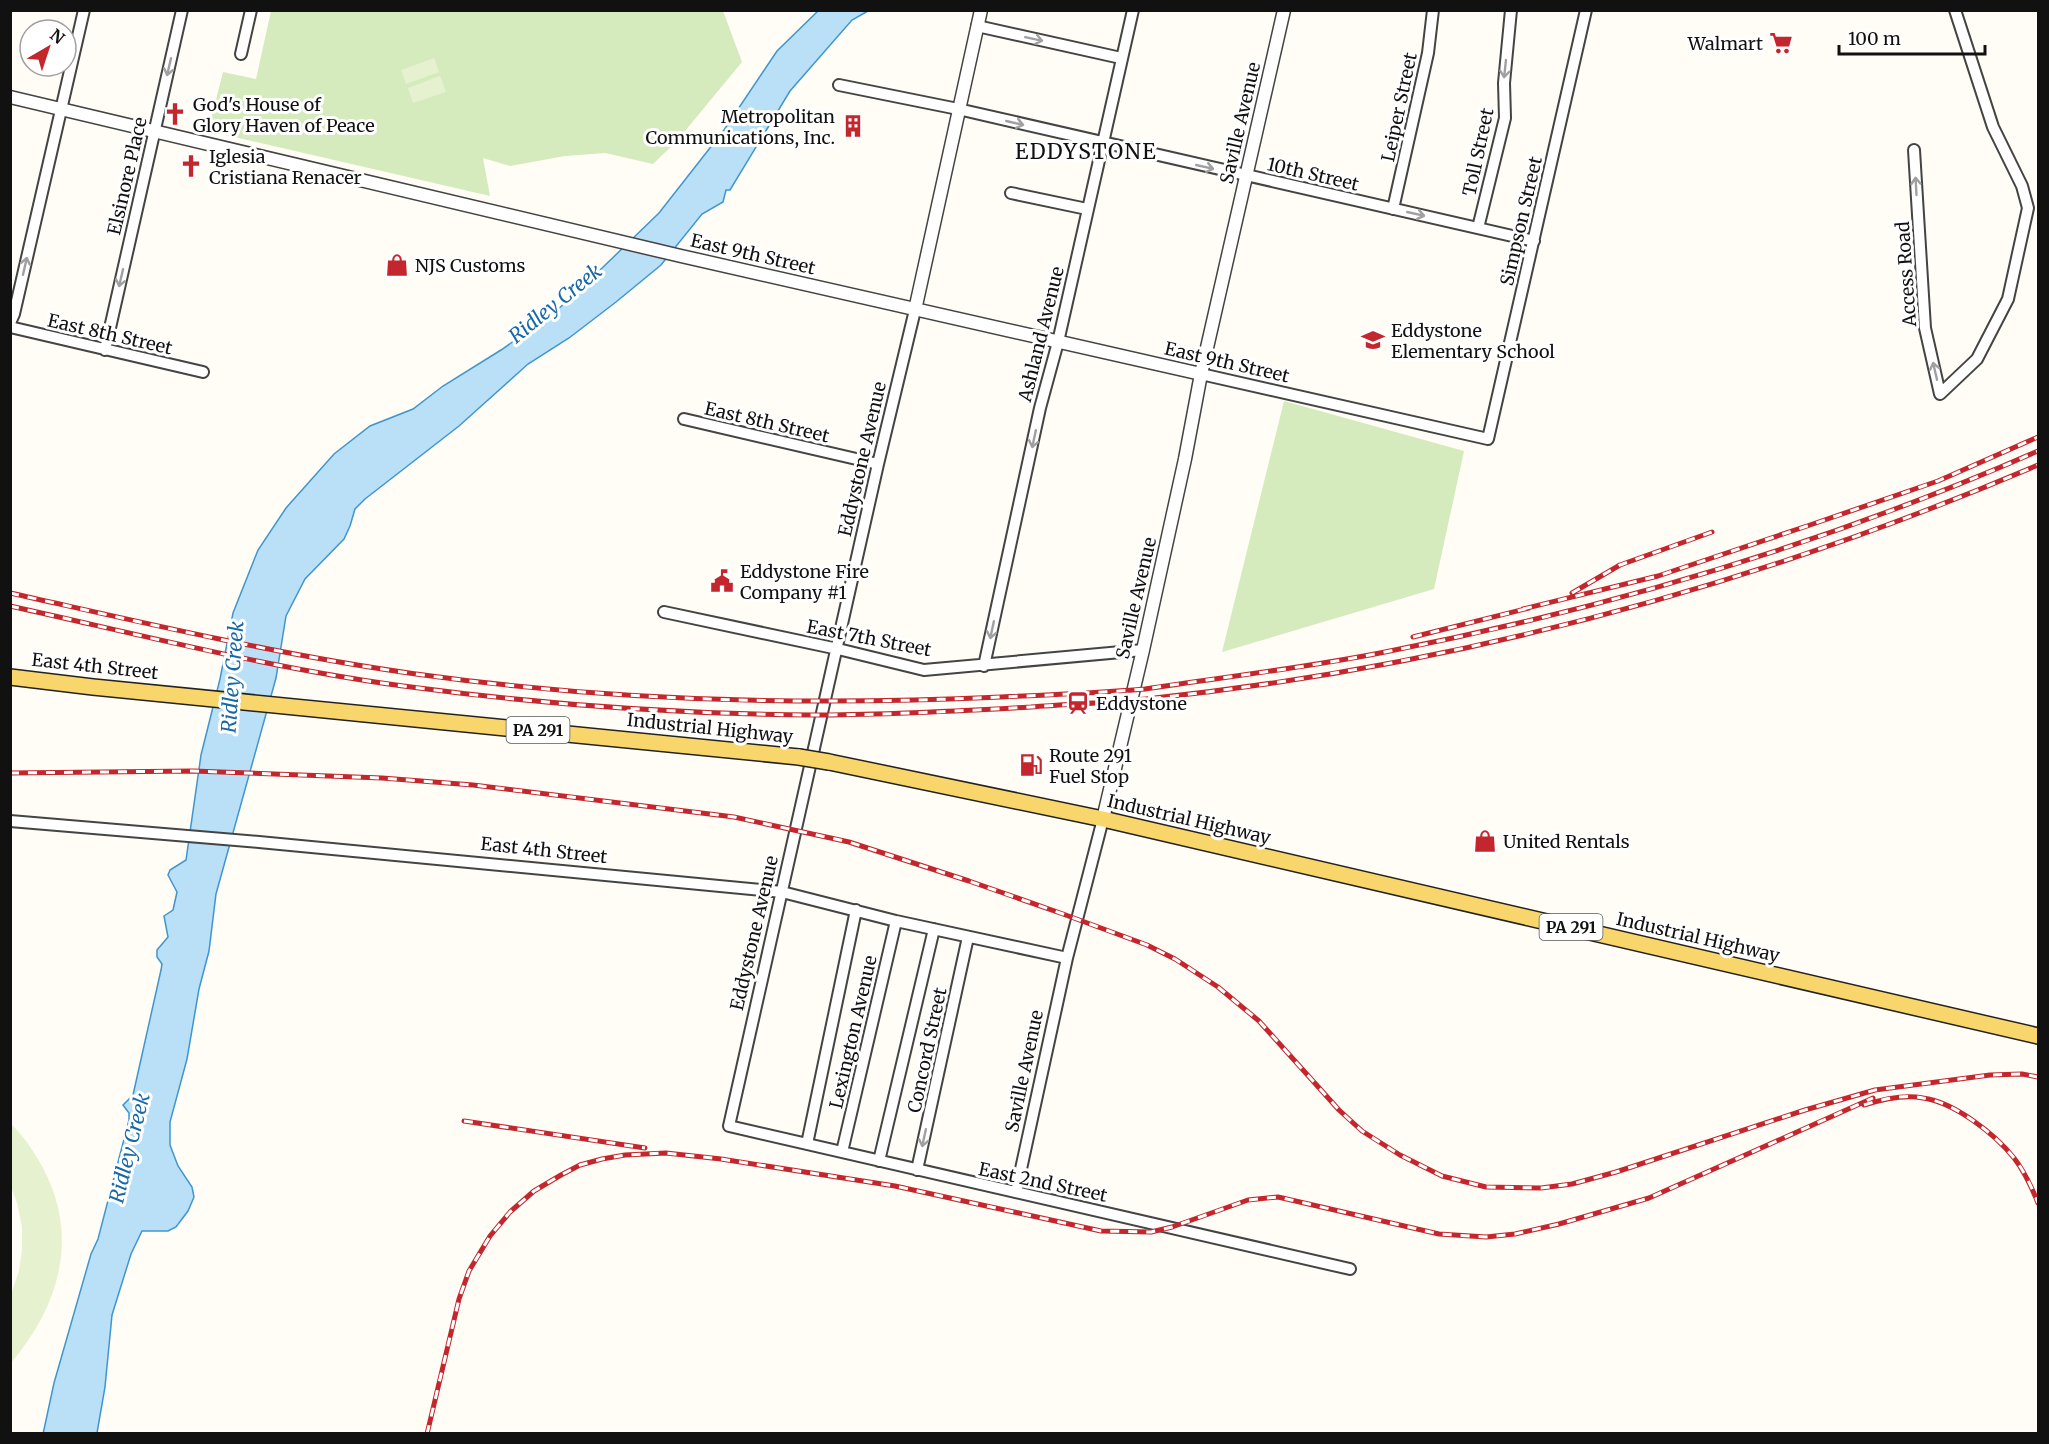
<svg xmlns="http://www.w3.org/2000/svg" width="2049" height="1444" font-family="Merriweather,serif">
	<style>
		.grass { fill: #d5ebbd }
		.pitch { fill: #e6f2cf }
		.water { fill: #b9e0f7; stroke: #3f96cf; stroke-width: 1.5 }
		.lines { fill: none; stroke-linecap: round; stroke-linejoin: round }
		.minor-casing { stroke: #444; stroke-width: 14 }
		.tertiary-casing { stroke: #444; stroke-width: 15 }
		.primary-casing { stroke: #222; stroke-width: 18 }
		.minor { stroke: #fff; stroke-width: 10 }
		.tertiary { stroke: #fff; stroke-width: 12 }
		.primary { stroke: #f9d66b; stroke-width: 15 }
		.rail-casing { stroke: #c4262e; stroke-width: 5 }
		.rail { stroke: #fff; stroke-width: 3; stroke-dasharray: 9; stroke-linecap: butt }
		.primary-bridge-casing { stroke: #222; stroke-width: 18; stroke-linecap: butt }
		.primary-bridge { stroke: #f9d66b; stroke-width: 15 }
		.oneway { stroke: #a0a0a0 }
		.labels { text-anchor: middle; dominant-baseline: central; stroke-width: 6; stroke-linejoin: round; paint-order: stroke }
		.shield { fill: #fff; stroke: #585858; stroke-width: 1.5 }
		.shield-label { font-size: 16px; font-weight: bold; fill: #111 }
		.poi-label { font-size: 18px; fill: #111; stroke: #fff; text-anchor: start }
		.street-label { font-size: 18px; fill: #111; stroke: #fff }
		.water-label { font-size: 20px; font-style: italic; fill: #1768a6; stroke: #fff }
		.quarter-label { font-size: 21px; letter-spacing: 1.5px; fill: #111; stroke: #fff }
	</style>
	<rect width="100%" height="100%" fill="#fffdf5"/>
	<path class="grass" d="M 271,11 L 723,11 L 742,62 L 675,143 L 653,164 L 605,153 L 565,156 L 510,166 L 483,158 L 490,196 L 208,131 L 223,72 L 256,79 Z
		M 1284,401 L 1464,451 L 1434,589 L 1222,652 Z"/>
	<path class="pitch" d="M 434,58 L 439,72 L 406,84 L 401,70 Z
		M 440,76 L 446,92 L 413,103 L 408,88 Z
		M 11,1124 C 24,1136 34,1152 43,1168 C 80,1238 59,1306 11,1363 L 11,1294 L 19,1271 L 22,1249 L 22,1227 L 17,1203 L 11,1187 Z"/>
	<path class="water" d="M 818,11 L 868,11 L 852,20 L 790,91 L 730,190 L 726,190 L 723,202 L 702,214 L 661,265 L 616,302 L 569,338 L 528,364 L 459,426 L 365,499 L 355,509 L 350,526 L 344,539 L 305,579 L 286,616 L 276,678 L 216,894 L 209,951 L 199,989 L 187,1059 L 170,1122 L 170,1145 L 178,1166 L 192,1187 L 194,1197 L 188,1211 L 176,1227 L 168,1231 L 142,1231 L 131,1254 L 112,1315 L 105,1387 L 97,1433 L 43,1434 L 54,1383 L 91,1254 L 98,1239 L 129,1120 L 129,1113 L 123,1105 L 133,1095 L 161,970 L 162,964 L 157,957 L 157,950 L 168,937 L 164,916 L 173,910 L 177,892 L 168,875 L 170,870 L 186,860 L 201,755 L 220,679 L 233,613 L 258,550 L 286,508 L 334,454 L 370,426 L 413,409 L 443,386 L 501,350 L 554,313 L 599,271 L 659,213 L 724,130 L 777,51 Z"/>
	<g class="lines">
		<g class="minor-casing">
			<path id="minor" d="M 977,26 L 1121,58
				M 241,54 L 251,10
				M 839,85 L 958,109 L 1534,241
				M 1914,150 L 1925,328 L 1940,394 L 1977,359 L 2008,299 L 2028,208 L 2022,186 L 1993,127 L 1955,10
				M 1011,193 L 1087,209
				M 1393,209 L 1428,53 L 1433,10
				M 1478,228 L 1505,118 L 1504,83 L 1511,10
				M 915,310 L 878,464 L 729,1126 L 1350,1269
				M 10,323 L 14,314 L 84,10
				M 10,327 L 203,372
				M 105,350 L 182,10
				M 1201,374 L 1488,439 L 1586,10
				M 684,419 L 878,464
				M 664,612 L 838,649 L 924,670 L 1143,650
				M 984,666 L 1040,408 L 1058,342 L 1133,10
				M 10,821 L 259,842 L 782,892 L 896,921 L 1067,958
				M 807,1144 L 856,910
				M 842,1152 L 896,921
				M 879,1161 L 934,929
				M 917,1170 L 968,937
				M 1016,1192 L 1067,958 L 1103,819"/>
		</g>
		<g class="tertiary-casing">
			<path id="tertiary" d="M 10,97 L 681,256 L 1201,374
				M 915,310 L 981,10
				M 1103,819 L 1143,650 L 1185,459 L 1201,374 L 1284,10"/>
		</g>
		<g class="primary-casing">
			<path id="primary" d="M 10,677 L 93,687 L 799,757
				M 829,762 L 1103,819 L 2038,1036"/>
		</g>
		<use href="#minor" class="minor"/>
		<use href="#tertiary" class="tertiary"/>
		<use href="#primary" class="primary"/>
		<g class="rail-casing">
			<path id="rail" d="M 10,593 C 145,623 279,655 416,674 C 610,701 806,706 1001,697 C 1049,695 1097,693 1145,689 C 1224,677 1305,668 1385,652 C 1610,608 1828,543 2038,451
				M 1572,593 L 1620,565 L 1712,532
				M 10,606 C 146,636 281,671 419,688 C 549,705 681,714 813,715 C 886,715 959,711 1031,707 C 1069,704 1108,703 1146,699 C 1453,667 1754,586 2038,465
				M 1523,609 L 1658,576 L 1810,525 L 1938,481 L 2038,437
				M 1413,637 L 1529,608
				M 10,773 L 193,771 L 382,778 L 473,785 L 734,817 L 849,842 L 969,881 L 1063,914 L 1147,945 L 1175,959 L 1218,987 L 1259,1021 L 1339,1110 L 1362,1131 L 1400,1155 L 1442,1176 L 1486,1187 L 1541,1188 L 1572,1184 L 1616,1172 L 1805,1110 L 1875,1090 L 1990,1075 L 2022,1074 L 2038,1077
				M 1864,1105 C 1883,1099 1904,1094 1923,1098 C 1954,1102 1995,1134 2014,1158 C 2025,1172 2032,1188 2038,1203
				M 464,1121 L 645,1148
				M 427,1434 L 459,1299 L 469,1271 L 490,1236 L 510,1212 L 534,1191 L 561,1175 L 580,1165 L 602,1159 L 625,1155 L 666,1153 L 721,1159 L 895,1186 L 1101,1231 L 1151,1232 L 1172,1227 L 1248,1200 L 1278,1197 L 1439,1234 L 1486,1237 L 1515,1234 L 1559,1224 L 1649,1198 L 1873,1098"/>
		</g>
		<use href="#rail" class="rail"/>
		<g class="primary-bridge-casing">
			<path id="primary-bridge" d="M 799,757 L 829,762"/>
		</g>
		<use href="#primary-bridge" class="primary-bridge"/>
	</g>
	<defs><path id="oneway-shaft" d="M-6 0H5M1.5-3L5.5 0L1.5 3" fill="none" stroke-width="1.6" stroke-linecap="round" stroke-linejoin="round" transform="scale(1.5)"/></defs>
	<g class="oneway">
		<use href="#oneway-shaft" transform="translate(1034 39) rotate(12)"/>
		<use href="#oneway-shaft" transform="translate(169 67) rotate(103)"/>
		<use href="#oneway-shaft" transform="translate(1505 69) rotate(96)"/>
		<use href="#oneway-shaft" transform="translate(1015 123) rotate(13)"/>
		<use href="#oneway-shaft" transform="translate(1205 167) rotate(13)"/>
		<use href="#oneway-shaft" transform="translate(1916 186) rotate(-93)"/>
		<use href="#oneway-shaft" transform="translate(1416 214) rotate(13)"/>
		<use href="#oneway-shaft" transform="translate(25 266) rotate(-77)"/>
		<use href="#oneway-shaft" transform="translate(121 278) rotate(103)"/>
		<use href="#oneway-shaft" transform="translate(1935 371) rotate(-103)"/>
		<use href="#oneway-shaft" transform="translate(1034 439) rotate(102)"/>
		<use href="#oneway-shaft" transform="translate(992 630) rotate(102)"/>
		<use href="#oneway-shaft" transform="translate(924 1138) rotate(102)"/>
	</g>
	<defs>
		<g id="supermarket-bare" transform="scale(1.8)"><path d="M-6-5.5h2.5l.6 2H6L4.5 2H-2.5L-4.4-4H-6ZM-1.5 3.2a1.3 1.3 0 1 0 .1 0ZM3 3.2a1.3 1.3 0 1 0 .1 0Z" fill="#c4262e" stroke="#fff" stroke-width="2.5" paint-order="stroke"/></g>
		<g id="church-bare" transform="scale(1.8)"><path d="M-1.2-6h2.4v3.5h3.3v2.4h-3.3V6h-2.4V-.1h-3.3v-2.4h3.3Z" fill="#c4262e" stroke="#fff" stroke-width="2.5" paint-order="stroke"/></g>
		<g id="building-bare" transform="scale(1.8)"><path d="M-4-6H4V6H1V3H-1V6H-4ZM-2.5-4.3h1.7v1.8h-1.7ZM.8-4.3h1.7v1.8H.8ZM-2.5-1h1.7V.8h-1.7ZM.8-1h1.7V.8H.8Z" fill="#c4262e" stroke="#fff" stroke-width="2.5" paint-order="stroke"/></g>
		<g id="shop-bare" transform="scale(1.8)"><path d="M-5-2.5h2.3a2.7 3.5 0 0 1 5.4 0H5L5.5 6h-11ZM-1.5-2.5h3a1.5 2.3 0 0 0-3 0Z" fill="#c4262e" stroke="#fff" stroke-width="2.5" paint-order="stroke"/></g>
		<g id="school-bare" transform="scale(1.8)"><path d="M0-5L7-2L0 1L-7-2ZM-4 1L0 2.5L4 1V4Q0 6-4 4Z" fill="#c4262e" stroke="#fff" stroke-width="2.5" paint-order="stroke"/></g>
		<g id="civic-bare" transform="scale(1.8)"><path d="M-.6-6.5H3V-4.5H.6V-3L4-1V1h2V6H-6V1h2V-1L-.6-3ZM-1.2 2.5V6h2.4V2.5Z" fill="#c4262e" stroke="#fff" stroke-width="2.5" paint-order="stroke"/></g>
		<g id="station-bare" transform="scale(1.8)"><path d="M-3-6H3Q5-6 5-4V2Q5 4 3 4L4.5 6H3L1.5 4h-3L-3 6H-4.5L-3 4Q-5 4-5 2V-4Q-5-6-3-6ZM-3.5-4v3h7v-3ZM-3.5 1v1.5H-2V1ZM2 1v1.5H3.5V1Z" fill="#c4262e" stroke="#fff" stroke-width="2.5" paint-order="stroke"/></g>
		<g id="fuel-bare" transform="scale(1.8)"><path d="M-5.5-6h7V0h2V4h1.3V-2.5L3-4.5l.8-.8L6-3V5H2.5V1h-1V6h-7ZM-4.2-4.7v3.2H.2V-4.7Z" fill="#c4262e" stroke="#fff" stroke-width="2.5" paint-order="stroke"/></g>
	</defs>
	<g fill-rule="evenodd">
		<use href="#supermarket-bare" x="1781" y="43"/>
		<use href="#church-bare" x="175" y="114"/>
		<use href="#building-bare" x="853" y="126"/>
		<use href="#church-bare" x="191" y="166"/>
		<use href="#shop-bare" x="397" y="265"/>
		<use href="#school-bare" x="1373" y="340"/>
		<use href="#civic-bare" x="722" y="581"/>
		<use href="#station-bare" x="1078" y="703"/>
		<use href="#fuel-bare" x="1031" y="765"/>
		<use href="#shop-bare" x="1485" y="841"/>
	</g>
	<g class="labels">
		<g class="shield">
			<rect x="506.5" y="717" width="63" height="26" rx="4.5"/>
			<rect x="1539.5" y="914" width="63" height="26" rx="4.5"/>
		</g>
		<g class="shield-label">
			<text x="538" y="730">PA 291</text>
			<text x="1571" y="927">PA 291</text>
		</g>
		<g class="poi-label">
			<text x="1763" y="43" text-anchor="end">Walmart</text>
			<text x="193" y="104">God's House of<tspan x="193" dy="21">Glory Haven of Peace</tspan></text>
			<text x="835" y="116" text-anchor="end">Metropolitan<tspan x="835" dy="21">Communications, Inc.</tspan></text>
			<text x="209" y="156">Iglesia<tspan x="209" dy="21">Cristiana Renacer</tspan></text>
			<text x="415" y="265">NJS Customs</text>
			<text x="1391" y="330">Eddystone<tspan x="1391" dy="21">Elementary School</tspan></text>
			<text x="740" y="571">Eddystone Fire<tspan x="740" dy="21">Company #1</tspan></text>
			<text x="1096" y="703">Eddystone</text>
			<text x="1049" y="755">Route 291<tspan x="1049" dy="21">Fuel Stop</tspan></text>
			<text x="1503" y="841">United Rentals</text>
		</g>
		<g class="street-label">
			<text transform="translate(1399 107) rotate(-78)">Leiper Street</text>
			<text transform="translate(1240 123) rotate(-77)">Saville Avenue</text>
			<text transform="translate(1478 152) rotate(-78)">Toll Street</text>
			<text transform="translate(1313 174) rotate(13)">10th Street</text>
			<text transform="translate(127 176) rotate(-77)">Elsinore Place</text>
			<text transform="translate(1521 221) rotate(-77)">Simpson Street</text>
			<text transform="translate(753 254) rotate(13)">East 9th Street</text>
			<text transform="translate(1906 274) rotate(-94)">Access Road</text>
			<text transform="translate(110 334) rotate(13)">East 8th Street</text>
			<text transform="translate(1041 334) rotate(-76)">Ashland Avenue</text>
			<text transform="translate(1227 362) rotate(13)">East 9th Street</text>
			<text transform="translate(767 422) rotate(13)">East 8th Street</text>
			<text transform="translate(862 459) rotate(-77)">Eddystone Avenue</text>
			<text transform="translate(1136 598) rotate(-77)">Saville Avenue</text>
			<text transform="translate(869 638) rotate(11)">East 7th Street</text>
			<text transform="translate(95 666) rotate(6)">East 4th Street</text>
			<text transform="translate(710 728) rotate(6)">Industrial Highway</text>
			<text transform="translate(1189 819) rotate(13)">Industrial Highway</text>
			<text transform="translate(544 850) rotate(6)">East 4th Street</text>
			<text transform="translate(754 933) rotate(-77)">Eddystone Avenue</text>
			<text transform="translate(1698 937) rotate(13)">Industrial Highway</text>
			<text transform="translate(853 1032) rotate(-77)">Lexington Avenue</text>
			<text transform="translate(927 1050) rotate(-78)">Concord Street</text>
			<text transform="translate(1024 1071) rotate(-78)">Saville Avenue</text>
			<text transform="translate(1043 1182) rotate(12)">East 2nd Street</text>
		</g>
		<g class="water-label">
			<text transform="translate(555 303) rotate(-39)">Ridley Creek</text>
			<text transform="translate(232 677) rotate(-86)">Ridley Creek</text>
			<text transform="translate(129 1148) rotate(-76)">Ridley Creek</text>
		</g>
		<g class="quarter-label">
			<text x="1086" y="151">EDDYSTONE</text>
		</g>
	</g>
	<rect width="2049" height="1444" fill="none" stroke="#111111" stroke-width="24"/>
	<g transform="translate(48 48) rotate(39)"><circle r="28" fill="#ffffff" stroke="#a0a0a0" stroke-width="1.5"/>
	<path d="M0-4.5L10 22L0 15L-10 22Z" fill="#c4262e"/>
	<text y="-9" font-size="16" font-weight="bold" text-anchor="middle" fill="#111111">N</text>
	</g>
	<path d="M1839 45v9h146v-9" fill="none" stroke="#111111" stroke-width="3"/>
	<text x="1848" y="45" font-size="18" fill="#111111" stroke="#ffffff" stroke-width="4.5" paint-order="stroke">100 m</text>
</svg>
